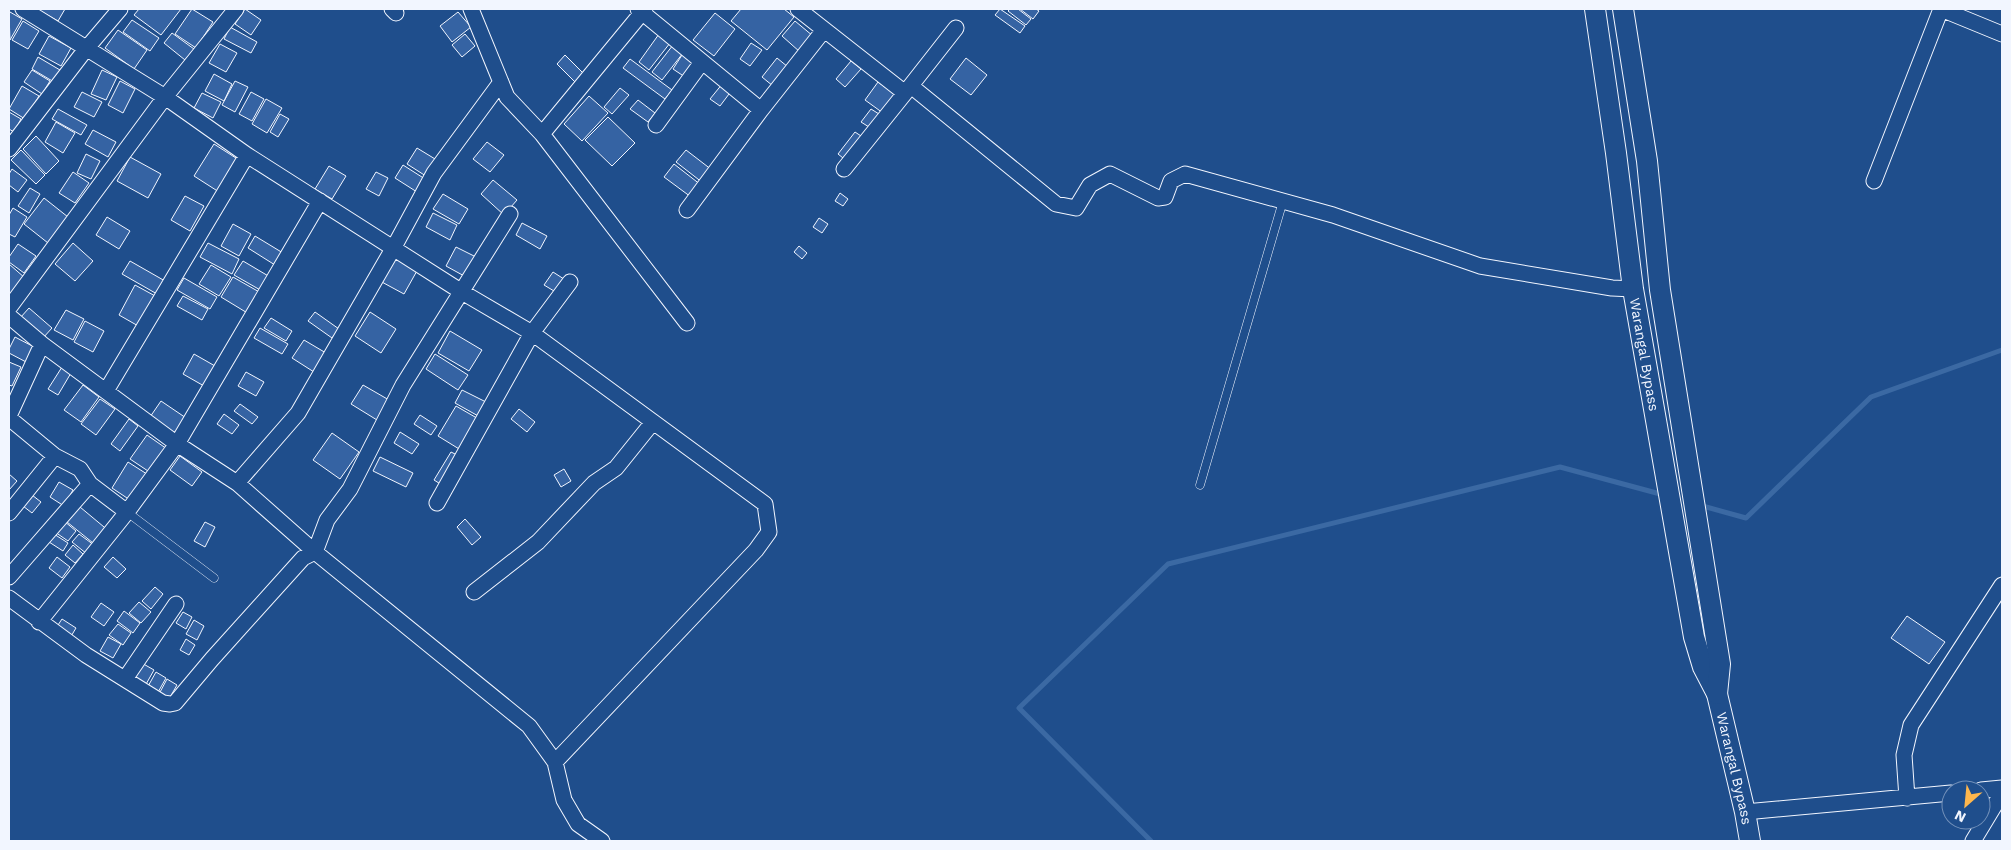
<svg xmlns="http://www.w3.org/2000/svg" width="2011" height="850" font-family="'Work Sans',sans-serif">
	<style>
		.lines { fill: none; stroke-linecap: round; stroke-linejoin: round }
		.stream { stroke: #3b69a3; stroke-width: 5 }
		.building { fill: #3563a3; stroke: #f2f6ff }
		.service-casing { stroke: #f2f6ff; stroke-width: 9 }
		.minor-casing { stroke: #f2f6ff; stroke-width: 17 }
		.secondary-casing { stroke: #f2f6ff; stroke-width: 22 }
		.service { stroke: #1f4e8c; stroke-width: 8 }
		.minor { stroke: #1f4e8c; stroke-width: 15 }
		.secondary { stroke: #1f4e8c; stroke-width: 20 }
		.labels { text-anchor: middle; dominant-baseline: central; stroke-width: 4; stroke-linejoin: round; paint-order: stroke }
		.street-label { font-size: 14px; fill: #f2f6ff; stroke: #1f4e8c }
	</style>
	<rect width="100%" height="100%" fill="#1f4e8c"/>
	<g class="lines">
		<path class="stream" d="M 1699,505 L 1746,518 L 1871,397 L 2002,350
			M 1151,841 L 1019,708 L 1168,564 L 1560,467 L 1664,495"/>
	</g>
	<path class="building" d="M 37,9 L 65,9 L 58,21 Z
		M 139,9 L 181,9 L 161,35 L 134,15 Z
		M 192,9 L 213,22 L 196,48 L 175,34 Z
		M 245,9 L 261,20 L 251,35 L 235,24 Z
		M 741,9 L 784,9 L 794,17 L 767,50 L 731,21 Z
		M 1000,9 L 1025,26 L 1020,33 L 995,15 Z
		M 1010,9 L 1018,9 L 1031,19 L 1026,25 L 1008,11 Z
		M 1020,9 L 1036,9 L 1039,11 L 1033,19 Z
		M 10,12 L 22,19 L 10,40 L 9,14 Z
		M 458,12 L 471,27 L 452,42 L 440,26 Z
		M 715,13 L 735,29 L 714,56 L 693,40 Z
		M 132,20 L 159,38 L 150,51 L 123,32 Z
		M 23,21 L 39,31 L 28,49 L 12,40 Z
		M 795,21 L 813,36 L 800,52 L 782,36 Z
		M 230,27 L 257,42 L 251,53 L 224,39 Z
		M 118,30 L 147,50 L 134,69 L 105,48 Z
		M 172,33 L 194,49 L 185,60 L 164,43 Z
		M 465,34 L 475,46 L 462,57 L 452,45 Z
		M 659,34 L 670,43 L 649,70 L 639,62 Z
		M 49,36 L 71,48 L 61,66 L 39,54 Z
		M 751,43 L 762,50 L 750,66 L 740,59 Z
		M 220,44 L 237,53 L 226,72 L 209,63 Z
		M 673,45 L 683,53 L 662,80 L 652,72 Z
		M 565,55 L 585,75 L 576,83 L 557,64 Z
		M 682,55 L 697,65 L 688,79 L 673,69 Z
		M 38,57 L 60,70 L 54,82 L 32,69 Z
		M 777,58 L 788,67 L 773,86 L 762,77 Z
		M 966,58 L 987,75 L 971,95 L 950,79 Z
		M 630,59 L 672,90 L 665,99 L 623,68 Z
		M 851,61 L 861,69 L 845,87 L 836,79 Z
		M 32,70 L 50,81 L 42,94 L 24,82 Z
		M 102,70 L 117,77 L 106,100 L 91,94 Z
		M 214,74 L 232,84 L 224,101 L 205,91 Z
		M 120,81 L 135,89 L 123,113 L 108,105 Z
		M 235,81 L 248,87 L 235,112 L 222,105 Z
		M 878,82 L 896,95 L 883,113 L 865,100 Z
		M 723,83 L 732,90 L 720,106 L 710,99 Z
		M 22,86 L 39,96 L 25,119 L 9,109 Z
		M 620,88 L 629,95 L 612,114 L 604,107 Z
		M 82,92 L 102,102 L 94,117 L 74,107 Z
		M 251,92 L 264,99 L 252,121 L 239,114 Z
		M 202,93 L 221,102 L 213,118 L 194,108 Z
		M 589,96 L 608,113 L 582,141 L 564,124 Z
		M 266,99 L 282,108 L 267,133 L 252,124 Z
		M 638,100 L 655,113 L 648,122 L 630,109 Z
		M 58,109 L 87,125 L 81,135 L 52,119 Z
		M 871,109 L 879,114 L 869,127 L 861,122 Z
		M 9,112 L 21,119 L 14,132 L 9,129 Z
		M 280,114 L 289,119 L 278,137 L 270,132 Z
		M 608,117 L 635,143 L 612,166 L 585,140 Z
		M 56,122 L 75,133 L 63,153 L 45,142 Z
		M 93,130 L 116,142 L 108,157 L 85,144 Z
		M 855,132 L 861,136 L 843,158 L 838,154 Z
		M 36,136 L 59,161 L 46,174 L 23,149 Z
		M 487,142 L 504,155 L 490,172 L 473,159 Z
		M 214,144 L 239,160 L 219,192 L 194,176 Z
		M 417,148 L 440,162 L 429,178 L 407,164 Z
		M 21,150 L 45,175 L 36,184 L 11,160 Z
		M 686,150 L 712,170 L 703,183 L 676,162 Z
		M 86,154 L 100,161 L 91,179 L 77,173 Z
		M 130,157 L 161,174 L 148,198 L 117,181 Z
		M 674,164 L 701,185 L 691,197 L 664,177 Z
		M 403,165 L 425,179 L 417,192 L 395,178 Z
		M 329,166 L 346,176 L 332,199 L 315,189 Z
		M 12,169 L 27,180 L 18,192 L 9,185 L 9,174 Z
		M 73,172 L 89,183 L 75,203 L 59,193 Z
		M 376,172 L 388,178 L 379,196 L 366,189 Z
		M 493,180 L 517,200 L 504,215 L 481,194 Z
		M 30,188 L 40,194 L 29,213 L 18,206 Z
		M 840,193 L 848,199 L 843,206 L 835,201 Z
		M 443,194 L 468,209 L 459,224 L 433,209 Z
		M 185,196 L 204,206 L 190,231 L 171,220 Z
		M 44,198 L 68,217 L 48,243 L 24,224 Z
		M 13,208 L 27,217 L 15,237 L 9,234 L 9,215 Z
		M 433,213 L 457,225 L 450,240 L 426,227 Z
		M 107,217 L 130,231 L 119,249 L 96,235 Z
		M 819,218 L 828,224 L 822,233 L 813,227 Z
		M 522,223 L 547,236 L 540,249 L 516,235 Z
		M 233,224 L 251,234 L 239,256 L 221,246 Z
		M 255,236 L 283,253 L 275,265 L 248,248 Z
		M 73,243 L 93,261 L 75,281 L 55,264 Z
		M 208,243 L 239,259 L 232,274 L 200,257 Z
		M 18,244 L 36,256 L 24,273 L 9,262 L 9,257 Z
		M 799,246 L 807,253 L 802,259 L 794,252 Z
		M 456,247 L 476,257 L 466,277 L 446,266 Z
		M 393,256 L 418,269 L 404,294 L 380,281 Z
		M 130,261 L 165,281 L 157,294 L 122,274 Z
		M 243,261 L 270,277 L 262,291 L 234,275 Z
		M 9,264 L 25,278 L 11,294 L 9,292 Z
		M 211,265 L 231,277 L 219,296 L 199,284 Z
		M 553,272 L 567,281 L 559,294 L 544,285 Z
		M 233,277 L 261,293 L 249,314 L 221,297 Z
		M 184,278 L 217,297 L 210,309 L 177,290 Z
		M 135,285 L 157,297 L 140,327 L 119,315 Z
		M 183,296 L 208,309 L 202,320 L 177,306 Z
		M 29,308 L 52,328 L 43,338 L 20,318 Z
		M 66,310 L 84,319 L 73,340 L 54,330 Z
		M 315,312 L 339,329 L 332,338 L 308,321 Z
		M 370,312 L 396,329 L 381,353 L 355,336 Z
		M 271,318 L 292,331 L 286,341 L 264,328 Z
		M 85,321 L 104,331 L 93,352 L 74,342 Z
		M 260,328 L 288,344 L 282,354 L 254,338 Z
		M 450,331 L 482,350 L 469,371 L 438,353 Z
		M 15,337 L 36,348 L 28,363 L 9,353 L 9,349 Z
		M 304,340 L 326,353 L 314,372 L 292,358 Z
		M 194,354 L 215,366 L 204,386 L 183,374 Z
		M 435,354 L 468,375 L 458,390 L 426,369 Z
		M 9,362 L 21,367 L 12,386 L 9,385 Z
		M 62,367 L 71,373 L 58,395 L 48,389 Z
		M 246,372 L 264,382 L 256,396 L 238,386 Z
		M 83,385 L 99,397 L 81,422 L 64,410 Z
		M 363,385 L 389,400 L 377,420 L 351,404 Z
		M 462,390 L 488,403 L 480,417 L 455,403 Z
		M 100,399 L 115,409 L 96,435 L 81,424 Z
		M 161,401 L 189,420 L 178,436 L 150,417 Z
		M 240,404 L 258,417 L 252,424 L 234,411 Z
		M 456,406 L 482,421 L 464,452 L 438,436 Z
		M 519,409 L 535,422 L 527,432 L 511,419 Z
		M 224,414 L 239,425 L 232,434 L 217,424 Z
		M 420,415 L 437,426 L 431,435 L 414,424 Z
		M 129,419 L 138,426 L 120,451 L 111,444 Z
		M 400,432 L 419,444 L 412,454 L 394,443 Z
		M 332,433 L 359,452 L 340,479 L 313,460 Z
		M 147,435 L 167,449 L 151,473 L 130,459 Z
		M 451,452 L 459,456 L 442,485 L 434,480 Z
		M 180,456 L 202,472 L 192,486 L 170,470 Z
		M 380,457 L 413,473 L 406,487 L 373,471 Z
		M 128,462 L 150,476 L 133,502 L 112,488 Z
		M 564,469 L 571,481 L 561,487 L 554,475 Z
		M 9,474 L 17,481 L 9,490 Z
		M 59,482 L 73,490 L 64,506 L 50,497 Z
		M 32,495 L 41,502 L 32,513 L 23,506 Z
		M 80,507 L 110,532 L 98,547 L 67,522 Z
		M 465,519 L 481,537 L 472,545 L 457,527 Z
		M 64,521 L 76,531 L 68,541 L 55,532 Z
		M 205,522 L 215,527 L 205,547 L 194,541 Z
		M 54,534 L 68,543 L 63,551 L 49,542 Z
		M 79,534 L 94,545 L 87,554 L 72,542 Z
		M 73,545 L 83,554 L 75,563 L 65,555 Z
		M 57,557 L 70,567 L 62,578 L 49,568 Z
		M 113,557 L 126,569 L 117,578 L 104,567 Z
		M 155,587 L 163,594 L 151,609 L 142,601 Z
		M 139,602 L 151,612 L 141,623 L 129,613 Z
		M 101,603 L 114,612 L 104,626 L 91,617 Z
		M 124,611 L 140,623 L 133,633 L 117,621 Z
		M 183,612 L 192,617 L 186,629 L 176,623 Z
		M 1907,616 L 1945,642 L 1929,664 L 1891,638 Z
		M 62,619 L 76,628 L 70,638 L 56,628 Z
		M 194,620 L 204,626 L 197,640 L 186,634 Z
		M 118,624 L 131,633 L 123,645 L 109,635 Z
		M 108,637 L 121,644 L 113,658 L 100,651 Z
		M 186,639 L 195,645 L 189,655 L 180,650 Z
		M 140,662 L 154,670 L 145,686 L 131,678 Z
		M 156,672 L 166,678 L 157,694 L 147,688 Z
		M 167,679 L 177,685 L 169,699 L 159,694 Z"/>
	<g class="lines">
		<g class="service-casing">
			<path id="service" d="M 1200,485 L 1283,201
				M 127,512 L 214,578"/>
		</g>
		<g class="minor-casing">
			<path id="minor" d="M 23,9 L 165,97 L 247,155 L 462,292 L 532,333 L 765,504 L 769,532 L 756,550 L 555,762
				M 392,9 L 396,13
				M 471,9 L 507,97 L 542,134 L 687,323
				M 638,9 L 761,110 L 824,30
				M 798,9 L 905,93 L 844,169
				M 1941,9 L 2002,34
				M 911,86 L 1056,204 L 1076,208 L 1090,185 L 1110,174 L 1158,198 L 1165,197 L 1171,181 L 1185,174 L 1333,215 L 1480,266 L 1612,288 L 1633,289
				M 905,93 L 956,28
				M 656,125 L 702,62
				M 542,134 L 645,9
				M 9,149 L 86,49 L 120,9
				M 1874,181 L 1941,9
				M 687,210 L 761,110
				M 9,308 L 165,97 L 236,9
				M 9,316 L 42,344
				M 106,391 L 247,155
				M 9,416 L 42,344 L 177,444 L 237,483 L 315,552 L 529,726 L 555,762 L 564,800 L 578,824 L 602,841
				M 9,418 L 55,456 L 80,469 L 90,484 L 127,512
				M 237,483 L 298,413 L 394,247 L 434,173 L 501,82
				M 437,503 L 532,333 L 570,282
				M 9,513 L 55,456
				M 9,577 L 90,484
				M 474,592 L 538,542 L 594,483 L 616,468 L 653,422
				M 9,598 L 86,655 L 163,703 L 170,704 L 175,703 L 212,659 L 303,558 L 315,552 L 327,520 L 350,489 L 403,385 L 510,214
				M 39,622 L 127,512 L 177,444 L 320,201
				M 125,679 L 176,604
				M 1981,790 L 2002,788
				M 1907,798 L 1904,755 L 1911,725 L 2002,585
				M 1745,812 L 1951,793
				M 1973,841 L 2002,793"/>
		</g>
		<g class="secondary-casing">
			<g id="secondary">
				<path id="s1" d="M 1595,9 L 1616,153 L 1633,289 L 1694,637 L 1703,667 L 1717,694 L 1745,812 L 1750,841"/>
				<path d="M 1623,9 L 1647,161 L 1660,290 L 1720,664 L 1717,694"/>
			</g>
		</g>
		<use href="#service" class="service"/>
		<use href="#minor" class="minor"/>
		<use href="#secondary" class="secondary"/>
	</g>
	<g class="labels">
		<g class="street-label">
			<text stroke="none"><textPath href="#s1" startOffset="349">Warangal Bypass</textPath></text>
			<text stroke="none"><textPath href="#s1" startOffset="774">Warangal Bypass</textPath></text>
		</g>
	</g>
	<rect width="2011" height="850" fill="none" stroke="#f2f6ff" stroke-width="20"/>
	<g transform="translate(1966 805) rotate(207)"><circle r="24" fill="#1f4e8c" stroke="#7391ba"/>
	<path d="M0-4L9 19L0 12L-9 19Z" fill="#ffb74d"/>
	<text y="-8" font-size="14" font-weight="bold" text-anchor="middle" fill="#f2f6ff">N</text>
	</g>
</svg>
